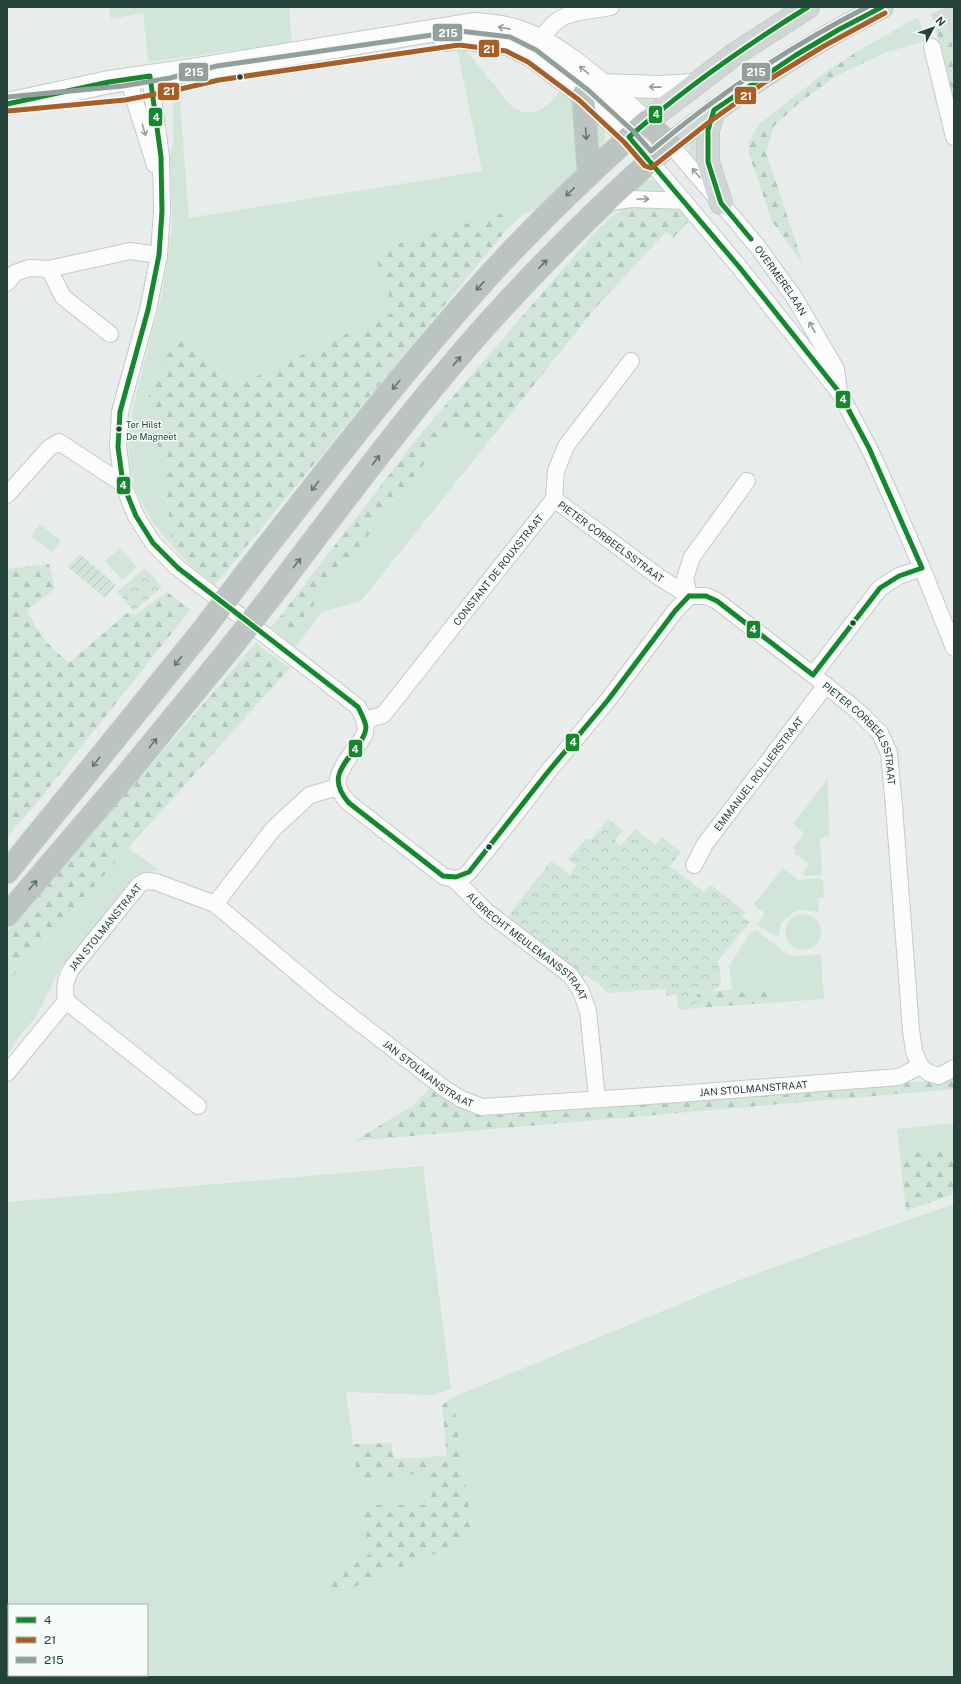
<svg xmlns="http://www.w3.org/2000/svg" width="961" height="1684" font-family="'Public Sans',sans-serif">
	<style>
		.built { fill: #d6dedb }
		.grass { fill: #d1e6d8; fill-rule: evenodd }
		.forest { fill: url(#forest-firs) }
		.park { fill: url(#park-crowns) }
		.garden { fill: url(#garden-furrows) }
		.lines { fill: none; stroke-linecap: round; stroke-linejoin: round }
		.street-casing { stroke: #c5cac8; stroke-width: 18 }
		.secondary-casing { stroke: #c3cbc8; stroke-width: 24 }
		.primary-casing { stroke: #c3ccc9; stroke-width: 24 }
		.highway-casing { stroke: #c3ccc9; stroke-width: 24 }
		.street { stroke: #fcfcfc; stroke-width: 16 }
		.secondary { stroke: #fcfcfc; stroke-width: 22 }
		.primary { stroke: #cfd7d5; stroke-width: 22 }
		.highway { stroke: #bcc4c2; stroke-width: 22 }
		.highway-bridge-casing { stroke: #c3ccc9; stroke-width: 24; stroke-linecap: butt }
		.highway-bridge { stroke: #bcc4c2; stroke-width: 22 }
		.bus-1-casing { stroke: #f7fbf9; stroke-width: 8 }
		.bus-2-casing { stroke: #f7fbf9; stroke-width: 8 }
		.bus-3-casing { stroke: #f7fbf9; stroke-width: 8 }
		.bus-1 { stroke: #15882e; stroke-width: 5 }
		.bus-2 { stroke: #a85e24; stroke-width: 5 }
		.bus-3 { stroke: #92a09c; stroke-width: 5 }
		.oneway { stroke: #909f9b }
		.oneway2 { stroke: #617670 }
		.bus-dot { fill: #24423a; stroke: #f7fbf9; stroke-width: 1.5 }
		.labels { text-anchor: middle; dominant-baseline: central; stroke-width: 3; stroke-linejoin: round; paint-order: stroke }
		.bus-label { font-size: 9px; fill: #24423a; stroke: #f7fbf9; text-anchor: start }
		.street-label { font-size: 10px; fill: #24423a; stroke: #f7fbf9 }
		.line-badge { stroke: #f7fbf9; stroke-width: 1.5 }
		.badge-label { font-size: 11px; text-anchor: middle; font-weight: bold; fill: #fff }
	</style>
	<defs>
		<pattern id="forest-firs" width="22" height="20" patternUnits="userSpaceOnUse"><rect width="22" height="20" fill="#d1e6d8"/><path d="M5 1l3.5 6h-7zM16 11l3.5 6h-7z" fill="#b3c6ba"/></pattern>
		<pattern id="park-crowns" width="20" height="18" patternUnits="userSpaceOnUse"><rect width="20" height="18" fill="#d1e6d8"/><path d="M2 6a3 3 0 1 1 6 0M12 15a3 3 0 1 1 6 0" fill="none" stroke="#b3c6ba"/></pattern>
		<pattern id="garden-furrows" width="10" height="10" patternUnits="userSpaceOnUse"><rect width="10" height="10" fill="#d1e6d8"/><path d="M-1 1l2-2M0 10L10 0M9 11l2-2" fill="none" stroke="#b3c6ba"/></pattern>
	</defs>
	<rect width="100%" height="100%" fill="#e8edeb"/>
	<path class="built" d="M 948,7 L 954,7 L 954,52 L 946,19 L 934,22 L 930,14 Z"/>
	<path class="grass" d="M 109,7 L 289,7 L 292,43 L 148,62 L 143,13 L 111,19 Z
		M 918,17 L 925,41 L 884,53 L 870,60 L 863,48 Z
		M 457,48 L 464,48 C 474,61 485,73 495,86 C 501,94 509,106 518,110 C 536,119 551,103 561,90 L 566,93 L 577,106 L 578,162 L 574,175 L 544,206 L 524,214 L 508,228 L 503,213 L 396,312 L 358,328 L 234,387 L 178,326 L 165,477 L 172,546 L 153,523 L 136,491 L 130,468 L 128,439 L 131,415 L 162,294 L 172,229 L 171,186 L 167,162 L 173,144 L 173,100 L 180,101 L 189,218 L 482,171 Z
		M 661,93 L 664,97 C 645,109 646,107 626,98 Z
		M 592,118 C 612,130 606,142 595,158 Z
		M 702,129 L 702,168 L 690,158 C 688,143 691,138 702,129 Z
		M 651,180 L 661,183 L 671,194 L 633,192 L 632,188 L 645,181 Z
		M 452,428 L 482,450 L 361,601 L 322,612 L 294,648 L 270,627 L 275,623 L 290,634 Z
		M 40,524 L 61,541 L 52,552 L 30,536 Z
		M 120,548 L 137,567 L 122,580 L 105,561 Z
		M 828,779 L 829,836 L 820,838 L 822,875 L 804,876 L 804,871 L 809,864 L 794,853 L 796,850 L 793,848 L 804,833 L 793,824 Z
		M 128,848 L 160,870 L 137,875 L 60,969 L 36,1017 L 22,1033 L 7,1056 L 7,983 Z
		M 783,868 L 798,880 L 819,878 L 823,881 L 824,898 L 818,898 L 819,910 L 817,912 L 799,910 L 794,912 L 781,923 L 779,935 L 774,936 L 757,924 L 765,913 L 753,905 Z
		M785 932a18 18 0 1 1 36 0a18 18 0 1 1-36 0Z
		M 756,930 L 784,952 L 794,956 L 821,954 L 824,999 L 769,1003 L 768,987 L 732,989 L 729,966 L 751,932 Z
		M 954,1123 L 954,1148 L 900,1154 L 897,1129 Z
		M 423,1166 L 451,1389 L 433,1395 L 346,1392 L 358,1480 L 423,1473 L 429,1506 L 369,1555 L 322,1580 L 332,1596 L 473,1538 L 453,1397 L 726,1285 L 830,1247 L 954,1204 L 954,1677 L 7,1677 L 7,1202 ZM 9,1605 L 147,1605 L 147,1675 L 9,1675 Z"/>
	<path class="forest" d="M 946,19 L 954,52 L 954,103 L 934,22 Z
		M 863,48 L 870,60 L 836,76 L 799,103 L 774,126 L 766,152 L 803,264 L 772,221 L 749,154 L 749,142 L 759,124 L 827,71 Z
		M 639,204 L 683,207 L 691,219 L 673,238 L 666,232 L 597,306 L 482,450 L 452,428 L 290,635 L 275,623 L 423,431 L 597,230 L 621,209 Z
		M 503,213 L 508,228 L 215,585 L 188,563 L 172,546 L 165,477 L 147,401 L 178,326 L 234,387 L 358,328 L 395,312 L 373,251 Z
		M 49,564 L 55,589 L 27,610 C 39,635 48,645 69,663 L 127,613 L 135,615 L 167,592 L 190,610 L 39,800 L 7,837 L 7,569 Z
		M 256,643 L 290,668 L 7,983 L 7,931 Z
		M 768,987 L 769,1003 L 697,1008 L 697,994 L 732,989 Z
		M 954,1078 L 954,1089 L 354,1141 L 414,1105 L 431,1086 L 481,1112 L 499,1114 L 853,1088 Z
		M 954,1148 L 954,1194 L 906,1211 L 900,1154 Z
		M 453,1397 L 473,1538 L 332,1596 L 322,1580 L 369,1555 L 362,1505 L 429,1505 L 423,1473 L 358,1481 L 353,1444 L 391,1443 L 394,1459 L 447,1456 L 442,1405 Z"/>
	<path class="park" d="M 145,568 L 162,587 L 134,611 L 117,592 Z
		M 608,819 L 623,830 L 615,841 L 621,846 L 635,829 L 655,845 L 662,837 L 681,852 L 670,866 L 704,892 L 711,885 L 746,912 L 742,916 L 750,922 L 718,961 C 724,987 723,990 697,994 L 697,1008 L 679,1010 L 676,994 L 667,996 L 665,989 L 609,993 L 585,974 L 581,979 L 508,916 L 551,861 L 570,875 L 576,866 L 568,859 L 586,839 L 592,839 Z"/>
	<path class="garden" d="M 80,554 L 116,585 L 105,598 L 68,567 Z"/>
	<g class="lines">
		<g class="street-casing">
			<g id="street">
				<path d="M 932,47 L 954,137"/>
				<path d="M 535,49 C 557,10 570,14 611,7"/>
				<path id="s1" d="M 150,76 L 161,157 L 162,211 L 159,255 L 148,310 L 120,412 L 118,447 L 123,484 L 136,516 L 153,543 L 178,568 L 358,707 C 364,718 368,725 364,736 C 356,748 333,774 338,788 C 341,794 345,799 349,803 L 443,876 L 454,879 L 486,911 L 570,975 L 581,991 L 588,1011 L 597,1098"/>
				<path d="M 130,79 L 132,92 L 155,165"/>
				<path id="s2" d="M 670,144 L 721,203 L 757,246 L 794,297 L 836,369 L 839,392"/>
				<path d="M 650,161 L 740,268 L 839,392 L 869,448 L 894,503 L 922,568 L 954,648"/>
				<path d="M 604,203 L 631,199 L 684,201"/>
				<path d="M 49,269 L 63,297 L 110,334"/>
				<path d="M 7,283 L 15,273 L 29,268 L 49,269 L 130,251 L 159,255"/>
				<path d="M 7,495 L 49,448 L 59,442 L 123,484"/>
				<path id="s3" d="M 554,499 L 659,577 L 689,596 L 706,596 L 717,601 L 813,675 L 859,712 L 880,733 L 889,753 L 894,806 L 911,1030 L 914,1051 L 920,1066"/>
				<path d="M 689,596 L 685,578 L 692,557 L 747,481"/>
				<path d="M 813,675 L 880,588 L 899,576 L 922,568"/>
				<path id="s4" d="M 365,720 L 383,715 L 554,499 L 556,471 L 566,446 L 631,361"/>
				<path id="s5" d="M 694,865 L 705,844 L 826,685"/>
				<path d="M 454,879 L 463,877 L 469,872 L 507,825 L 547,773 L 608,700 L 675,611 L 689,596"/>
				<path d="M 215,904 L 274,828 L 310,795 L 338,787"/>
				<path d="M 66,1001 L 198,1106"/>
				<path d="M 920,1066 L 929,1073 L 939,1076 L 954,1068"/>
				<path id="s6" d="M 7,1073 L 66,1001 C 64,988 65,979 72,968 L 139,885 L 146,881 L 156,882 L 215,904 L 326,997 L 445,1089 L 461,1099 L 482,1107 L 678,1094 L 899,1077 L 920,1066"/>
			</g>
		</g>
		<g class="secondary-casing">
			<path id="secondary" d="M 445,40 L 459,38 L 508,44 L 532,56 L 583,95 L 629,137
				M 601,85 L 659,87 L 694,85
				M 7,104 L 109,82 L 199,69 L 474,24 C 487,25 501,26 514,30 C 561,43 608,91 646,122"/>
		</g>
		<g class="primary-casing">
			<path id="primary" d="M 714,110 L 708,130 L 708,162 L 721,203
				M 646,122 L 735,54 L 808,7
				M 670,144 C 737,92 806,45 882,7"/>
		</g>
		<g class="highway-casing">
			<path id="highway" d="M 583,95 L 589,175
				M 246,573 C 321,478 395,381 476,290 C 529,230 587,175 646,122 L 670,144 C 606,199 546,259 489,322 C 412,408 343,502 273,594
				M 7,872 L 203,630
				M 7,915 L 128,773 L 228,651"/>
		</g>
		<use href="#street" class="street"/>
		<use href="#secondary" class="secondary"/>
		<use href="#primary" class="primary"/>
		<use href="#highway" class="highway"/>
		<g class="highway-bridge-casing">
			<path id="highway-bridge" d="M 203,630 L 246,573
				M 228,651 L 273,594"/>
		</g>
		<use href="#highway-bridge" class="highway-bridge"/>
		<g class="bus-1-casing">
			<path id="bus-1" d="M 808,7 C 745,46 685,88 629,137 L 740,268 L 839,392 L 869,448 L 922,568
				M 7,104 L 109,82 L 150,76 L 161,157 L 162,211 L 159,255 L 148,310 L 120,412 L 118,447 L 123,484 L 136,516 L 153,543 L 178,568 L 358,707 C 361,713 365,720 366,727 C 366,734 362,739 359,744 C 343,766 327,778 349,803 L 443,876 L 456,877 L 469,872 L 547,773 L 608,700 L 675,611 L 689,596
				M 751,239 L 721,203 L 708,162 L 708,130 L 714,110 L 796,55 L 838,30 L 882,7
				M 689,596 L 706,596 L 717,601 L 813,675
				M 813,675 L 880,588 L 899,576 L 922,568"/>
		</g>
		<g class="bus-2-casing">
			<path id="bus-2" d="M 8,111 L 125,100 L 172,91 L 219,80 L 459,45 L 506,51 L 528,62 L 579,100 L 624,142 L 645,166 L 651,168 L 708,123 L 765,82 L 824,46 L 885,13"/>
		</g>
		<g class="bus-3-casing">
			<path id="bus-3" d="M 7,97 L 123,86 L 170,78 L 217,66 L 460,31 L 510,37 L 536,50 L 588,90 L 634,132 L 651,151 C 717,95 789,47 867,7"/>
		</g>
		<use href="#bus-1" class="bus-1"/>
		<use href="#bus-2" class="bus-2"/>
		<use href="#bus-3" class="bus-3"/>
	</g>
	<defs><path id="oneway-shaft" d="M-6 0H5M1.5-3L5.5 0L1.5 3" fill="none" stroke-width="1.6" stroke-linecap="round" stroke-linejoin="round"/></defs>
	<g class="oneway">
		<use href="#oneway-shaft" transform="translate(504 28) rotate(-169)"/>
		<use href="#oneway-shaft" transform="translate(584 70) rotate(-141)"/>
		<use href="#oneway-shaft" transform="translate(655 87) rotate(-179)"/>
		<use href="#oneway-shaft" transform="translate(144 130) rotate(73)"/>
		<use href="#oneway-shaft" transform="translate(696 173) rotate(-131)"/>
		<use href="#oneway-shaft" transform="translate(643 199)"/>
		<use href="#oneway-shaft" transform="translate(812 327) rotate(-119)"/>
	</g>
	<g class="oneway2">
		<use href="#oneway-shaft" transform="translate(586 134) rotate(86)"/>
		<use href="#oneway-shaft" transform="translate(570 192) rotate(136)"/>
		<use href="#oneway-shaft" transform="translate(543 264) rotate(-46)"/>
		<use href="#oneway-shaft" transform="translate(480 286) rotate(133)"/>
		<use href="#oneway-shaft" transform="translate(457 361) rotate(-50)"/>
		<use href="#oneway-shaft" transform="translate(396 385) rotate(130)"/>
		<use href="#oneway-shaft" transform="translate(376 460) rotate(-52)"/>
		<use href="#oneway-shaft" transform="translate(315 486) rotate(128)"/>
		<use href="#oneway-shaft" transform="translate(297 563) rotate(-52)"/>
		<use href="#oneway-shaft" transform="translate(178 661) rotate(129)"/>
		<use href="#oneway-shaft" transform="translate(153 743) rotate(-51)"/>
		<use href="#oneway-shaft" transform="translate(96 762) rotate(129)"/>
		<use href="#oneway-shaft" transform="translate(33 885) rotate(-49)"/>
	</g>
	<g class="bus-dot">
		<circle cx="240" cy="77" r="3.5"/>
		<circle cx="119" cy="429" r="3.5"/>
		<circle cx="853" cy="623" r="3.5"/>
		<circle cx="489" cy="847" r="3.5"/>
	</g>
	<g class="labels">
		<g class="bus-label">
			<text x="126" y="424">Ter Hilst<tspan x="126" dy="12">De Magneet</tspan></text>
		</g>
		<g class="street-label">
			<text stroke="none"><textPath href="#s2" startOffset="176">OVERMERELAAN</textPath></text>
			<text stroke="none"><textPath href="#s3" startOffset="71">PIETER CORBEELSSTRAAT</textPath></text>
			<text stroke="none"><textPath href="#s4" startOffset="204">CONSTANT DE ROUXSTRAAT</textPath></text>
			<text stroke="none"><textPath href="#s3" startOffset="395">PIETER CORBEELSSTRAAT</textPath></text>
			<text stroke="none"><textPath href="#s5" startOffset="112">EMMANUEL ROLLIERSTRAAT</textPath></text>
			<text stroke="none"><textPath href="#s6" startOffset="180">JAN STOLMANSTRAAT</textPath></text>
			<text stroke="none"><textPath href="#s1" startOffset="1083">ALBRECHT MEULEMANSSTRAAT</textPath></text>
			<text stroke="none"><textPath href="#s6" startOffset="588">JAN STOLMANSTRAAT</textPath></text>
			<text stroke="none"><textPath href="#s6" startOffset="924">JAN STOLMANSTRAAT</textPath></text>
		</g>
	</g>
	<g class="line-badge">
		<rect x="432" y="23" width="31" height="19" rx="4" fill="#92a09c"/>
		<rect x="478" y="39" width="22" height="19" rx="4" fill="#a85e24"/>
		<rect x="741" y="62" width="30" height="20" rx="4" fill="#92a09c"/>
		<rect x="178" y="62" width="31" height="20" rx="4" fill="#92a09c"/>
		<rect x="157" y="82" width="23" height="19" rx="4" fill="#a85e24"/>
		<rect x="734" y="86" width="23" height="19" rx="4" fill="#a85e24"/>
		<rect x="648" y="105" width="15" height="19" rx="4" fill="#15882e"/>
		<rect x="148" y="107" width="15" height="20" rx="4" fill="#15882e"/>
		<rect x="835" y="390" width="16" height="19" rx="4" fill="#15882e"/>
		<rect x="116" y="476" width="15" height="19" rx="4" fill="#15882e"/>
		<rect x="746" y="620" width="15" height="19" rx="4" fill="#15882e"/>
		<rect x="565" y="733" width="15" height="19" rx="4" fill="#15882e"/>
		<rect x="348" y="739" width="15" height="19" rx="4" fill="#15882e"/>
	</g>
	<g class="badge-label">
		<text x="448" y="37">215</text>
		<text x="489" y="53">21</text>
		<text x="756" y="76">215</text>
		<text x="194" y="76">215</text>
		<text x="169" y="95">21</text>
		<text x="746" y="100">21</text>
		<text x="656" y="118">4</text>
		<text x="156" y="121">4</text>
		<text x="843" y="403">4</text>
		<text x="123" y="489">4</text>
		<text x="753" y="633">4</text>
		<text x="573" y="746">4</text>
		<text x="355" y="753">4</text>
	</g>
	<rect width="961" height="1684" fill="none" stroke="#24423a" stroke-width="16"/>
	<rect x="8" y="1604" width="140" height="72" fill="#f7fbf9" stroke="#a3b1ad"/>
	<rect x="16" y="1617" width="20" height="6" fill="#15882e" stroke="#a3b1ad"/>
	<text x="44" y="1624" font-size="12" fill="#24423a">4</text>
	<rect x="16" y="1637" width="20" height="6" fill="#a85e24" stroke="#a3b1ad"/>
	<text x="44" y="1644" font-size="12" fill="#24423a">21</text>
	<rect x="16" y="1657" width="20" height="6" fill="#92a09c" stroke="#a3b1ad"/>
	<text x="44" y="1664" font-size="12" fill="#24423a">215</text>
	<g transform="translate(933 28) rotate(49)" stroke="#f7fbf9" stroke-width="3" paint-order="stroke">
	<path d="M0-3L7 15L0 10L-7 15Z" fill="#24423a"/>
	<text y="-6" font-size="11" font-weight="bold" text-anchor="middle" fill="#24423a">N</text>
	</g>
</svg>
